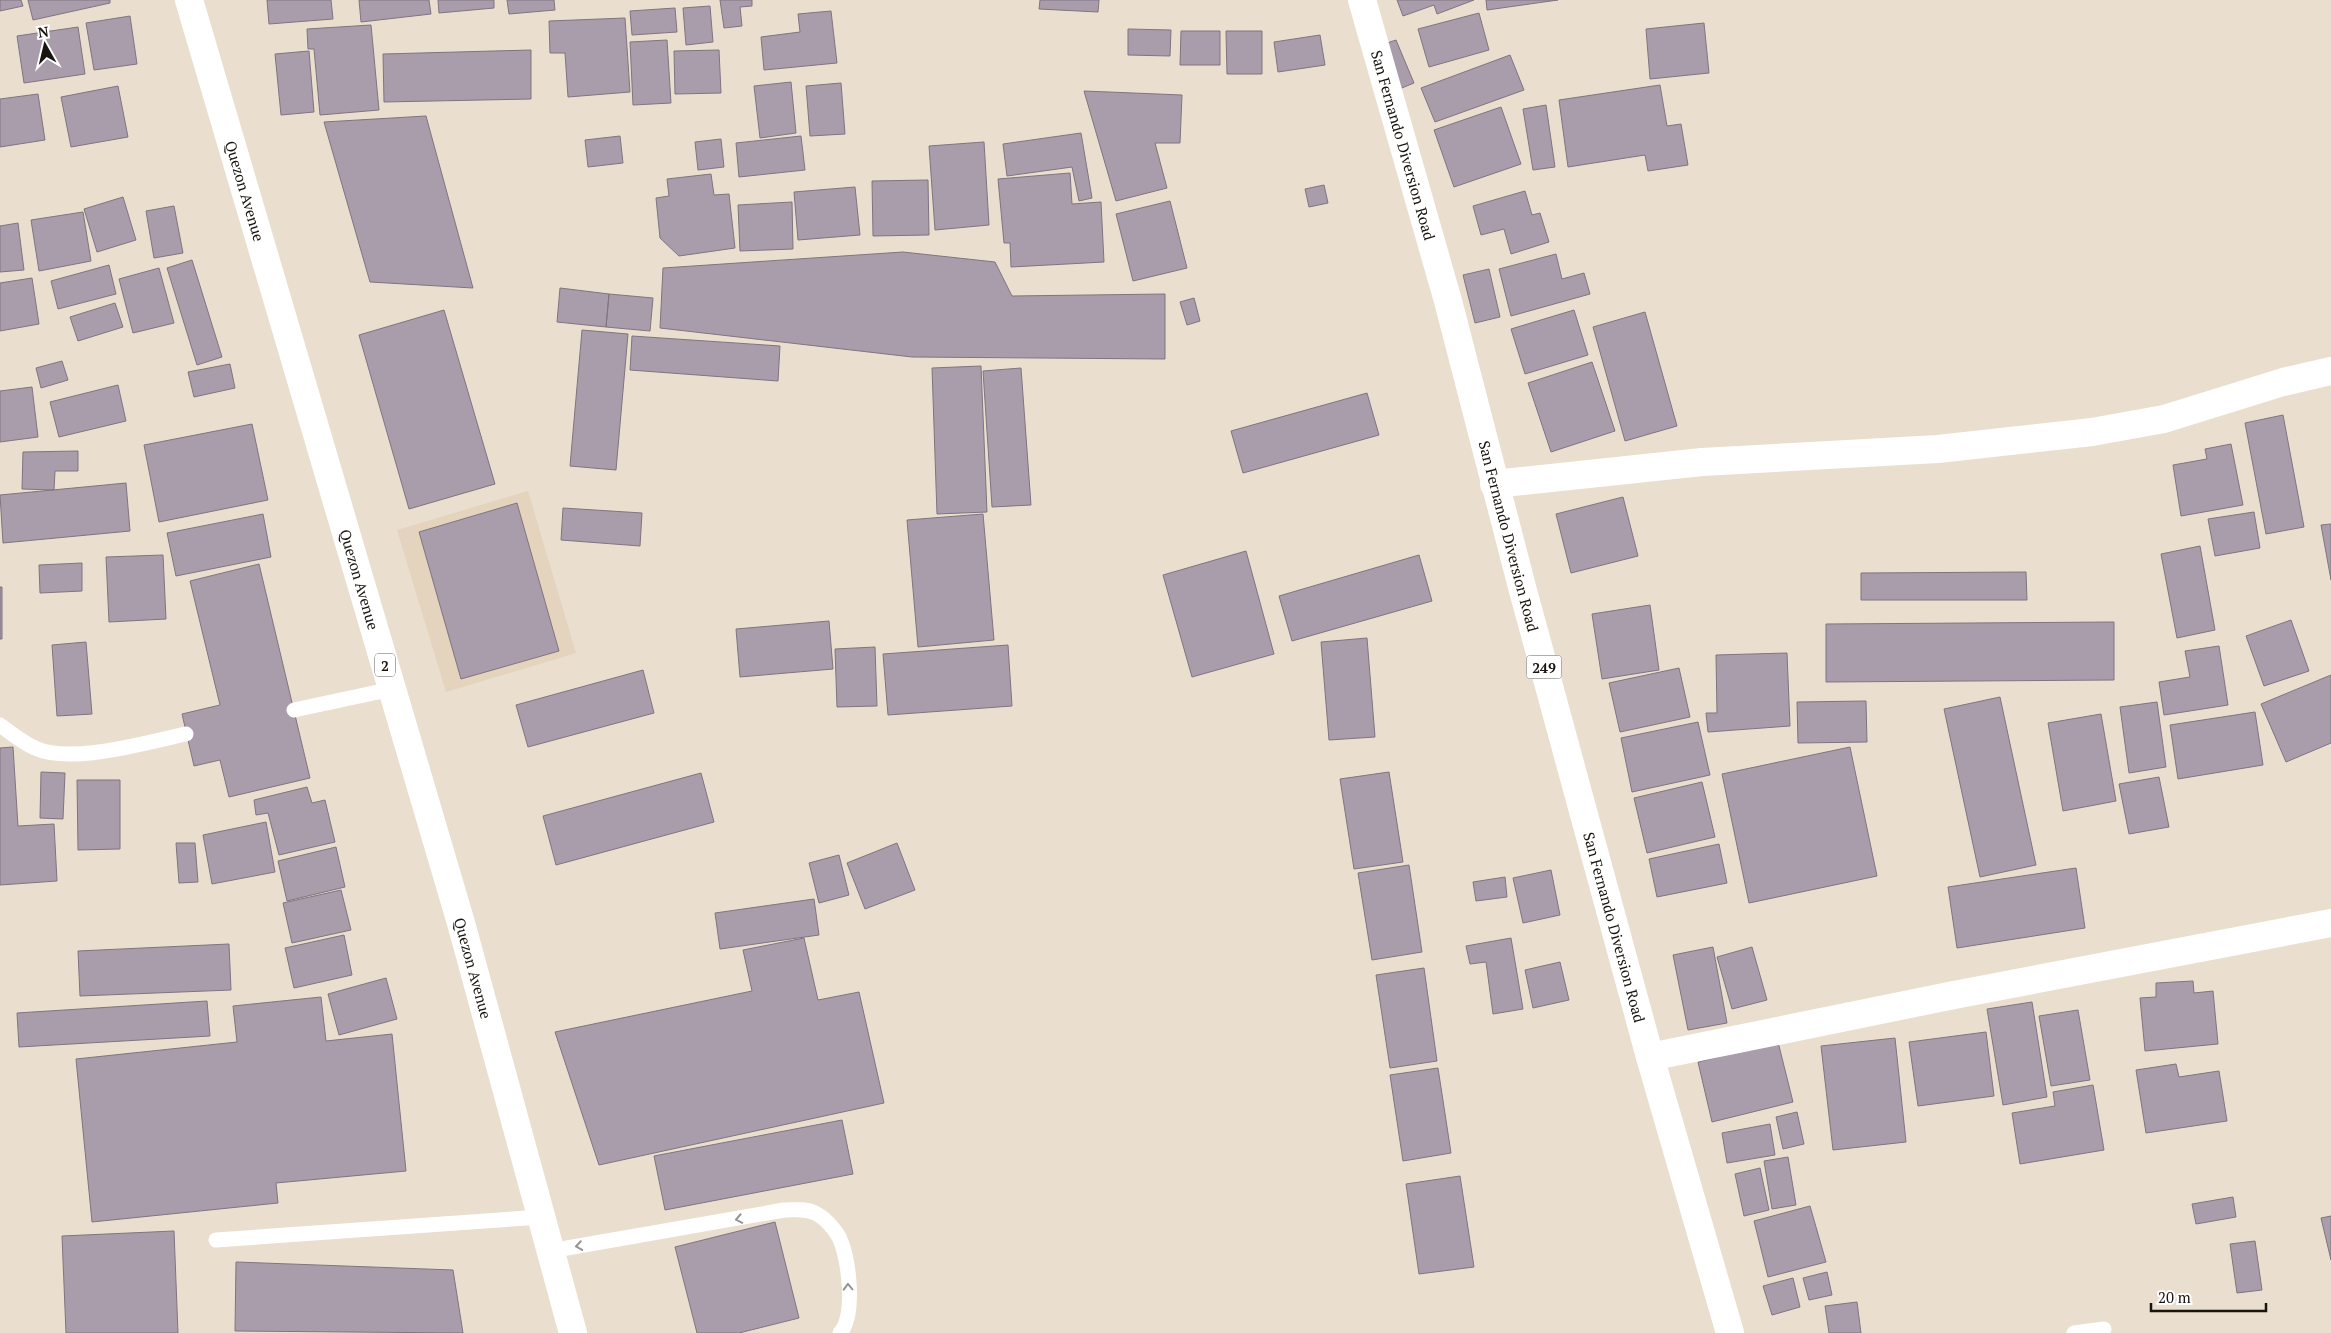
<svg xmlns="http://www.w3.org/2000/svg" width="2331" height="1333" font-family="'PT Serif',serif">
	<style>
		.built { fill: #e4d3bd }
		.building { fill: #aa9dab; stroke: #807481 }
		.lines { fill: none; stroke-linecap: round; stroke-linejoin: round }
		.service { stroke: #fff; stroke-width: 15 }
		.minor { stroke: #fff; stroke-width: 28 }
		.primary { stroke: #fff; stroke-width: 28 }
		.trunk { stroke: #fff; stroke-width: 28 }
		.oneway { stroke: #979593 }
		.labels { text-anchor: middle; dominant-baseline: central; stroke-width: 5; stroke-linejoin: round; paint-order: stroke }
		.shield { fill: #fff; stroke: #5d5a56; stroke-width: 1 }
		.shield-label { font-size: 14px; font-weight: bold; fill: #18140e }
		.street-label { font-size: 15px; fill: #18140e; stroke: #fff }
	</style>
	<rect width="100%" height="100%" fill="#eadece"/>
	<path class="built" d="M 528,491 L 576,653 L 446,692 L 397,530 Z"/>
	<path class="building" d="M 0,0 L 21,0 L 23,6 L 0,11 Z
		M 28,0 L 110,0 L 110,3 L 33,20 Z
		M 267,0 L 331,0 L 333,19 L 269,24 Z
		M 359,0 L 429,0 L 431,14 L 361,22 Z
		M 438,0 L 494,0 L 494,8 L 439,13 Z
		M 507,0 L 554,0 L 555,10 L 509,14 Z
		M 720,0 L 752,0 L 752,6 L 740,7 L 742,26 L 724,28 Z
		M 1040,0 L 1099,0 L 1098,12 L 1039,9 Z
		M 1397,0 L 1474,0 L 1437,14 L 1434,5 L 1403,16 Z
		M 1486,0 L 1558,0 L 1487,10 Z
		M 710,6 L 713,42 L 686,45 L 683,8 Z
		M 675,8 L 677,32 L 632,35 L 630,11 Z
		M 831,11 L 837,63 L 764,70 L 761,37 L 800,32 L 798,14 Z
		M 1479,13 L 1489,50 L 1429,67 L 1418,29 Z
		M 130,16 L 137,64 L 94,70 L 86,23 Z
		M 625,18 L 630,92 L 568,97 L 565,53 L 550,53 L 549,21 Z
		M 1704,23 L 1709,73 L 1650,79 L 1646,29 Z
		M 371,25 L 379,110 L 320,115 L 314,49 L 308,49 L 307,29 Z
		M 78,27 L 85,74 L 24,83 L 17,36 Z
		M 1128,29 L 1171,30 L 1170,56 L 1128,55 Z
		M 1181,31 L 1220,31 L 1220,65 L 1180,65 Z
		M 1226,31 L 1262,31 L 1262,74 L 1227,74 Z
		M 1320,35 L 1325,65 L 1278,72 L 1274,42 Z
		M 667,40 L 671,103 L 633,105 L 630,42 Z
		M 1396,40 L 1414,83 L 1397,90 L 1378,46 Z
		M 531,50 L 531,99 L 384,102 L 383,54 Z
		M 719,50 L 721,93 L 675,94 L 674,51 Z
		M 309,51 L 314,112 L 281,115 L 275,54 Z
		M 1510,55 L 1524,90 L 1435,122 L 1421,88 Z
		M 791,82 L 796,133 L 760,138 L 754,86 Z
		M 841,83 L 845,134 L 810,136 L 806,86 Z
		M 1660,85 L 1667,126 L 1681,124 L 1688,165 L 1648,171 L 1645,155 L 1568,167 L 1559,100 Z
		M 118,86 L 128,137 L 71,147 L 61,97 Z
		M 1084,91 L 1182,95 L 1180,143 L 1155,143 L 1167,188 L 1116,201 Z
		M 38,94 L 45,140 L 0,147 L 0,99 Z
		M 1546,105 L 1555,167 L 1533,170 L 1523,109 Z
		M 1501,107 L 1521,164 L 1454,187 L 1434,130 Z
		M 426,116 L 473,288 L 370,282 L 324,122 Z
		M 1081,133 L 1092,198 L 1079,201 L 1072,167 L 1007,176 L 1003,144 Z
		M 620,136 L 623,163 L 588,167 L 585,140 Z
		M 801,136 L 805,170 L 739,177 L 736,143 Z
		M 721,139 L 724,167 L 698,170 L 695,142 Z
		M 984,142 L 989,225 L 935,230 L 929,146 Z
		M 1070,173 L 1072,204 L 1101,202 L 1104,262 L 1011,267 L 1010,243 L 1004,243 L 998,179 Z
		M 711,174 L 714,195 L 729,194 L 735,248 L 679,256 L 660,238 L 656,198 L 669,196 L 667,179 Z
		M 928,180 L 929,235 L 873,236 L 872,181 Z
		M 1324,185 L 1328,203 L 1309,207 L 1305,189 Z
		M 855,187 L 860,235 L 798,240 L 794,192 Z
		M 1525,191 L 1532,215 L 1540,213 L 1549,242 L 1511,254 L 1504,229 L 1481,235 L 1473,206 Z
		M 123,197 L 136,240 L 97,252 L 84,209 Z
		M 1170,201 L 1187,268 L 1133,281 L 1116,214 Z
		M 792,202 L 793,249 L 740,251 L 738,205 Z
		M 174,206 L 183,253 L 154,258 L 146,211 Z
		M 83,212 L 91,261 L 39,271 L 31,220 Z
		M 18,223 L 24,270 L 0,272 L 0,226 Z
		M 903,252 L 995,262 L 1012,296 L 1165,294 L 1165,359 L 912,357 L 660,328 L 663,268 Z
		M 1556,254 L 1562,279 L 1584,273 L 1590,294 L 1511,316 L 1499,269 Z
		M 192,260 L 222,357 L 197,365 L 167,268 Z
		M 109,265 L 116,294 L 58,309 L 51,281 Z
		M 159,268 L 174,323 L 133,333 L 119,279 Z
		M 1489,269 L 1500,317 L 1475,323 L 1463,275 Z
		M 32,278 L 39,324 L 0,331 L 0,283 Z
		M 560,288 L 609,294 L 606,327 L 557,322 Z
		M 609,294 L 653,298 L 650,331 L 606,327 Z
		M 1194,298 L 1200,321 L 1187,325 L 1180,302 Z
		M 115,303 L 123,327 L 78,341 L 70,317 Z
		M 444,310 L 495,484 L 409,509 L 359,335 Z
		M 1574,310 L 1588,355 L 1525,374 L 1511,329 Z
		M 1645,312 L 1677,426 L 1625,441 L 1593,327 Z
		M 582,330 L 628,334 L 616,470 L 570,466 Z
		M 632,336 L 780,346 L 778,381 L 630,370 Z
		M 62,361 L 68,380 L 41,388 L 36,368 Z
		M 1592,362 L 1615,431 L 1551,452 L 1528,383 Z
		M 230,364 L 235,388 L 194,397 L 188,372 Z
		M 981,366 L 987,512 L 937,514 L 932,368 Z
		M 1021,368 L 1031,505 L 992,507 L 983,371 Z
		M 118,385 L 126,421 L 59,437 L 50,402 Z
		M 32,387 L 38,437 L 0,442 L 0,391 Z
		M 1367,393 L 1379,435 L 1243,473 L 1231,431 Z
		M 2283,415 L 2304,527 L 2266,534 L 2245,423 Z
		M 252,424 L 268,500 L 159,522 L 144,445 Z
		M 2231,444 L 2243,505 L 2181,516 L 2173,465 L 2207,459 L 2205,449 Z
		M 78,451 L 78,471 L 55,471 L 54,490 L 22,489 L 23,452 Z
		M 126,483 L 130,531 L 3,543 L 0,495 Z
		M 1623,497 L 1638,556 L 1571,573 L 1556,514 Z
		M 517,503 L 559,651 L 461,679 L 419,532 Z
		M 563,508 L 642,513 L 640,546 L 561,540 Z
		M 2254,512 L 2260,548 L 2215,556 L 2208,519 Z
		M 263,514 L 271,557 L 176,576 L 167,533 Z
		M 983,514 L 994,640 L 918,647 L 907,520 Z
		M 2331,524 L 2331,580 L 2321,525 Z
		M 2200,546 L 2215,630 L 2177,638 L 2161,554 Z
		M 1246,551 L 1274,654 L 1192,677 L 1163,575 Z
		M 163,555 L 166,619 L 109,622 L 106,557 Z
		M 1419,555 L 1432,601 L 1292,641 L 1279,596 Z
		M 82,563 L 82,591 L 40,593 L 39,565 Z
		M 259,564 L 310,778 L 229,797 L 220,760 L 194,766 L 182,714 L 220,705 L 190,581 Z
		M 2026,572 L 2027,600 L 1861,600 L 1861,573 Z
		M 0,587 L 2,587 L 2,639 L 0,639 Z
		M 1650,605 L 1659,670 L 1602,679 L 1592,614 Z
		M 2291,620 L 2309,671 L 2264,686 L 2246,636 Z
		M 829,621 L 833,669 L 740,677 L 736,629 Z
		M 2114,622 L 2114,680 L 1826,682 L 1826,624 Z
		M 1367,638 L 1375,737 L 1329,740 L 1321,642 Z
		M 86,642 L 92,714 L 57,716 L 52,645 Z
		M 1008,645 L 1012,706 L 888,715 L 883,654 Z
		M 2219,646 L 2228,705 L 2164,715 L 2159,682 L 2190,677 L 2185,651 Z
		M 875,647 L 877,706 L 837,707 L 835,649 Z
		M 1787,653 L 1790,726 L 1708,732 L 1706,713 L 1717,713 L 1716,655 Z
		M 1679,668 L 1690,717 L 1620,732 L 1609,683 Z
		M 643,670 L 654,713 L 528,747 L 516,705 Z
		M 2331,675 L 2331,743 L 2286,762 L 2261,704 Z
		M 2000,697 L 2036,865 L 1980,877 L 1944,709 Z
		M 1866,701 L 1867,742 L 1798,743 L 1797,702 Z
		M 2157,702 L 2166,767 L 2129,773 L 2120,707 Z
		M 2255,712 L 2263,765 L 2178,779 L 2170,725 Z
		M 2101,714 L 2116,801 L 2063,811 L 2048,723 Z
		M 1698,722 L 1710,775 L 1632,792 L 1621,738 Z
		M 13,747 L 18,826 L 54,824 L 57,881 L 0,885 L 0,748 Z
		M 1850,747 L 1877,876 L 1749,903 L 1722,774 Z
		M 41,772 L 65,773 L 63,819 L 40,818 Z
		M 1389,772 L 1403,862 L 1354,869 L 1340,779 Z
		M 701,773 L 714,822 L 556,865 L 543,816 Z
		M 2159,777 L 2169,827 L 2129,834 L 2119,784 Z
		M 77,780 L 120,780 L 120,849 L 78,850 Z
		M 1702,782 L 1715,837 L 1647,853 L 1634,798 Z
		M 307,787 L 312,803 L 325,800 L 335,842 L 279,855 L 268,813 L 256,815 L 254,800 Z
		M 266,822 L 275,872 L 212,884 L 203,835 Z
		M 176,843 L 195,843 L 198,882 L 179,883 Z
		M 897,843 L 915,890 L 865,909 L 847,863 Z
		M 1719,844 L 1727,883 L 1657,897 L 1649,859 Z
		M 336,847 L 345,887 L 287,901 L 278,861 Z
		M 839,855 L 849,895 L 819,903 L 809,863 Z
		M 1409,865 L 1422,952 L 1372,960 L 1358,873 Z
		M 2076,868 L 2085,928 L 1957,948 L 1948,887 Z
		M 1551,870 L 1560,915 L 1523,923 L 1513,878 Z
		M 1505,877 L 1507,897 L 1476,901 L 1473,882 Z
		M 341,890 L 351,930 L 292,943 L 283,903 Z
		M 814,899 L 819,935 L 720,949 L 715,913 Z
		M 344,935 L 352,975 L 294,988 L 285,948 Z
		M 804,938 L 818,1000 L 859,992 L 884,1103 L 599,1165 L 555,1032 L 752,991 L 743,950 Z
		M 1511,938 L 1523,1009 L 1493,1014 L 1486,962 L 1470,964 L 1466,946 Z
		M 229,944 L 231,990 L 80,996 L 78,951 Z
		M 1713,947 L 1727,1023 L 1688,1030 L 1673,955 Z
		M 1752,947 L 1767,1000 L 1732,1009 L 1717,957 Z
		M 1560,962 L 1569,1000 L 1533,1008 L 1525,970 Z
		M 1424,968 L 1437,1061 L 1390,1068 L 1376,975 Z
		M 386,978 L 397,1019 L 339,1035 L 328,994 Z
		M 2193,981 L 2194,993 L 2213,991 L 2218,1044 L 2145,1051 L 2140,998 L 2156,997 L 2156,983 Z
		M 321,997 L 326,1041 L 392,1034 L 406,1171 L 276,1183 L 278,1203 L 92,1222 L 76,1059 L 237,1042 L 233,1006 Z
		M 207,1001 L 210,1036 L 19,1047 L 17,1013 Z
		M 2032,1002 L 2047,1097 L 2003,1105 L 1987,1009 Z
		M 2078,1010 L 2090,1080 L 2051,1086 L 2039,1016 Z
		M 1986,1032 L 1994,1096 L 1918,1106 L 1909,1042 Z
		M 1895,1038 L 1906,1142 L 1833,1150 L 1821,1046 Z
		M 1778,1042 L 1793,1102 L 1712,1122 L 1698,1062 Z
		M 2176,1064 L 2179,1077 L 2219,1071 L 2227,1121 L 2146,1133 L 2136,1070 Z
		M 1438,1068 L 1451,1153 L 1403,1161 L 1390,1075 Z
		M 2093,1085 L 2104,1150 L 2020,1164 L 2012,1113 L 2055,1106 L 2053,1092 Z
		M 1797,1112 L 1804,1144 L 1783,1149 L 1776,1117 Z
		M 842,1120 L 853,1174 L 665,1210 L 654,1156 Z
		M 1770,1124 L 1775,1155 L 1727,1163 L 1722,1133 Z
		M 1788,1157 L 1796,1205 L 1772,1209 L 1764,1161 Z
		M 1760,1168 L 1769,1210 L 1744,1216 L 1735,1174 Z
		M 1460,1176 L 1474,1267 L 1419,1274 L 1406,1184 Z
		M 2233,1197 L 2236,1217 L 2196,1224 L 2192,1204 Z
		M 1810,1206 L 1826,1262 L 1768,1277 L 1754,1221 Z
		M 2331,1216 L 2331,1260 L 2321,1218 Z
		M 775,1222 L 799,1318 L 739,1333 L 697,1333 L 675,1247 Z
		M 174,1231 L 178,1333 L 66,1333 L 62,1236 Z
		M 2255,1241 L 2262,1290 L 2237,1293 L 2230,1244 Z
		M 236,1262 L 453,1270 L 463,1333 L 235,1331 Z
		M 1827,1272 L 1832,1295 L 1809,1300 L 1803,1278 Z
		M 1793,1278 L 1800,1307 L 1772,1315 L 1763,1286 Z
		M 1857,1302 L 1861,1333 L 1829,1333 L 1825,1306 Z"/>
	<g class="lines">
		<path class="service" d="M 294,710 L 392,689
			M 0,725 C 11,733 23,743 35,748 C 71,765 147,742 186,734
			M 216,1240 L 541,1217
			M 550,1251 L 784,1210 C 794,1210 805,1208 815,1213 C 824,1217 834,1228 839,1237 C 849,1258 856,1315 840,1333
			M 2074,1333 L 2104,1329"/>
		<path class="minor" d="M 1494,484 L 1702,462 L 1938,449 L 2092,432 L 2164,419 L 2283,382 L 2331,371
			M 1650,1057 L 1954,995 L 2331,923"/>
		<path class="primary" id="s1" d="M 189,0 L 461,923 L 573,1333"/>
		<path class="trunk" id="s2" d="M 1362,0 L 1448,301 L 1522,587 L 1650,1057 L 1730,1333"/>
	</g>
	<defs><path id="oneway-chevron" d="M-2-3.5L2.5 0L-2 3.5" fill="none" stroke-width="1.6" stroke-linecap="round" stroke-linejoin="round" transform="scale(1.25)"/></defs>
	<g class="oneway">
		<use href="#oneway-chevron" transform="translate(739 1219) rotate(169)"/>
		<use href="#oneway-chevron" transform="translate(579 1246) rotate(171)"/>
		<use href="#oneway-chevron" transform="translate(848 1287) rotate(-92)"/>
	</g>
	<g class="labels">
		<g class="shield">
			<rect x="375" y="653.5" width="20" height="23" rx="4"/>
			<rect x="1526.5" y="655.5" width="35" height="23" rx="4"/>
		</g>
		<g class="shield-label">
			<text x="385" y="665">2</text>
			<text x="1544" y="667">249</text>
		</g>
		<g class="street-label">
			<text stroke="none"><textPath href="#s2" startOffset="151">San Fernando Diversion Road</textPath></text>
			<text stroke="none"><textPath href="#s1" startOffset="199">Quezon Avenue</textPath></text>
			<text stroke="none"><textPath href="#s2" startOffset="556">San Fernando Diversion Road</textPath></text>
			<text stroke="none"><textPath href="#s1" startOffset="604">Quezon Avenue</textPath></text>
			<text stroke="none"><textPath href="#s2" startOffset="961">San Fernando Diversion Road</textPath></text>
			<text stroke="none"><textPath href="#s1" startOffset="1009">Quezon Avenue</textPath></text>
		</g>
	</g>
	<g transform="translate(45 45) rotate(352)" stroke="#ffffff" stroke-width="4" paint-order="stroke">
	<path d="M0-4L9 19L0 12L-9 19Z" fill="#18140e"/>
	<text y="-8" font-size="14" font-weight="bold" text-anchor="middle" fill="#18140e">N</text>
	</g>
	<path d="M2151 1303v8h115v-8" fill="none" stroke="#18140e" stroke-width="2.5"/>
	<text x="2158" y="1303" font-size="15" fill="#18140e" stroke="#ffffff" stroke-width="4" paint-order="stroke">20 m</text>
</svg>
